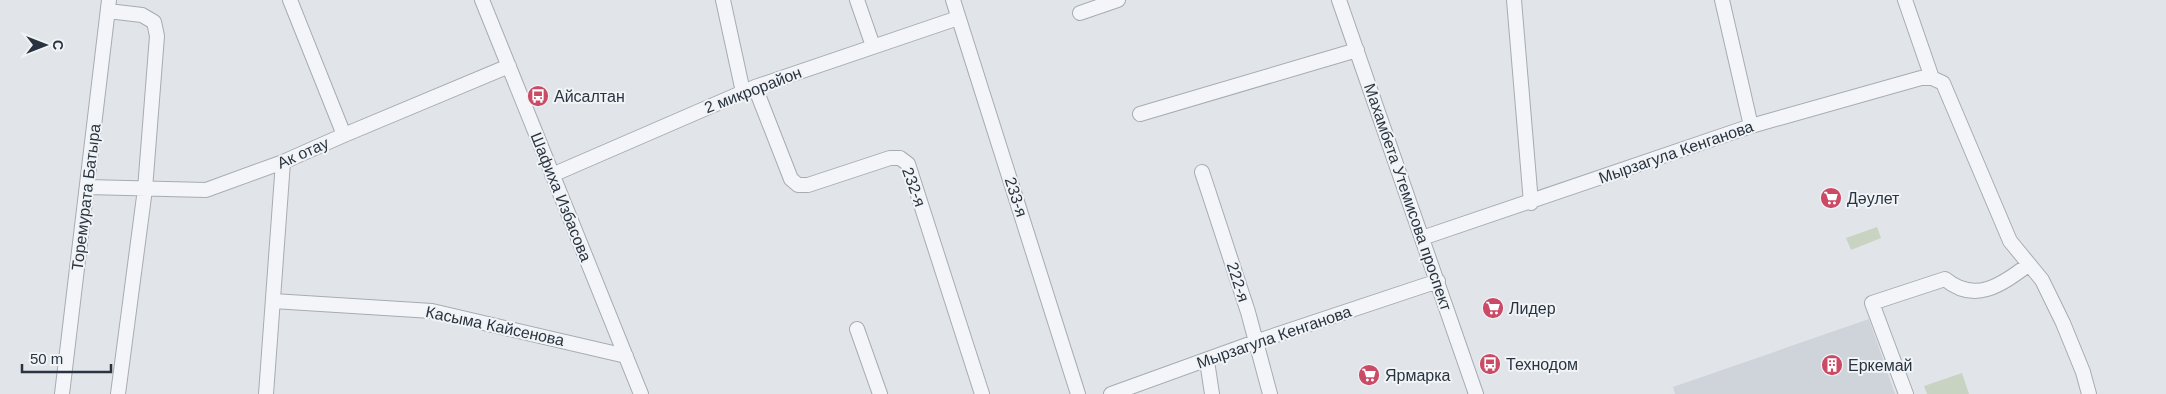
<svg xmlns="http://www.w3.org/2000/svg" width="2166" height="394" font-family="Helvetica,sans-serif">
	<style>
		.built { fill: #cfd4db }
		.green { fill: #c8d3c2 }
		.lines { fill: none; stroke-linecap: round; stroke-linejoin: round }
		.minor-casing { stroke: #a6acb3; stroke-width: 16 }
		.minor { stroke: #f4f5f8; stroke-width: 14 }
		.labels { text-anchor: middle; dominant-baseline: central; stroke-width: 4; stroke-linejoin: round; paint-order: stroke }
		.street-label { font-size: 16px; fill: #2a3441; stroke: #f1f4f7 }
		.poi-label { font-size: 16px; fill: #2a3441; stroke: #f1f4f7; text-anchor: start }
	</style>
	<rect width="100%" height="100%" fill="#e1e5e9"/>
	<path class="built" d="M 1869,319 L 1895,394 L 1675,394 L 1673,387 Z"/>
	<path class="green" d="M 1877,227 L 1881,238 L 1851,250 L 1846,238 Z
		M 1962,373 L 1969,394 L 1927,394 L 1924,386 Z"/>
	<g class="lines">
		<g class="minor-casing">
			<path id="minor" d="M 290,0 L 344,135
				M 482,0 L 641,394
				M 723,0 L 743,92
				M 857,0 L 873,46
				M 953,0 L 1078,394
				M 1339,0 L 1476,394
				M 1514,0 L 1531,203
				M 1722,0 L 1751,126
				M 1905,0 L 1932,78
				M 108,11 L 142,15 L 154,22 L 157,36 L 145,189 L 118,394
				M 1080,13 L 1118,0
				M 755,87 L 791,179 L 798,185 L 808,185 L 890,158 L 900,158 L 908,164 L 982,394
				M 1140,114 L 1357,50
				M 1202,172 L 1248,312 L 1270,394
				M 552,175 L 755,87 L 958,18
				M 87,187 L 206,190 L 283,162 L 344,135 L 509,66
				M 1422,238 L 1751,126 L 1921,78 L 1932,78 L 1943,83 L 2010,241 L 2042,280 L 2063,323 L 2083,372 L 2089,394
				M 273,301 L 432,311 L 626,356
				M 857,329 L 880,394
				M 1207,361 L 1212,394
				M 62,394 L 109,0
				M 266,394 L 283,162
				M 1111,394 L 1255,342 L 1438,281
				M 1906,394 L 1872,303 L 1945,279 C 1975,304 2001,285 2028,265"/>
		</g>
		<use href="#minor" class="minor"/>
	</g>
	<defs>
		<g id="bus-disc" transform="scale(1.125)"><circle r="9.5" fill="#cb4a65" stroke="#f1f4f7"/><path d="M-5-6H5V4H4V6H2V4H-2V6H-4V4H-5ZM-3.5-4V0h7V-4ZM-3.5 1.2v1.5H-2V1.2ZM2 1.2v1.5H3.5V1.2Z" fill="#fff"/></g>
		<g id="supermarket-disc" transform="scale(1.125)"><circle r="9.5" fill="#cb4a65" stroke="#f1f4f7"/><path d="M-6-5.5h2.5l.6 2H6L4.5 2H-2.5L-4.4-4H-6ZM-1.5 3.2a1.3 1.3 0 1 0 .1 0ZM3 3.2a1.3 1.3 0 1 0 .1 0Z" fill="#fff"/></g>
		<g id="building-disc" transform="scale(1.125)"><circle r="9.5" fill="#cb4a65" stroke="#f1f4f7"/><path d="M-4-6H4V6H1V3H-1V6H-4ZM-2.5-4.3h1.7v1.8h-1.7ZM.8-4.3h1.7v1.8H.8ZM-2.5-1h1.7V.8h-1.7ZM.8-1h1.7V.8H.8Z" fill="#fff"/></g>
	</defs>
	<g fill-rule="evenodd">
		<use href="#bus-disc" x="538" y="96"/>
		<use href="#supermarket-disc" x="1831" y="198"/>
		<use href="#supermarket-disc" x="1493" y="308"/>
		<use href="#bus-disc" x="1490" y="364"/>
		<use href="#building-disc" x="1832" y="365"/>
		<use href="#supermarket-disc" x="1369" y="375"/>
	</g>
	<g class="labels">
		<g class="street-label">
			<text transform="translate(753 90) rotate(-21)">2 микрорайон</text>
			<text transform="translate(1676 152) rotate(-19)">Мырзагула Кенганова</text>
			<text transform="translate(303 153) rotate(-24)">Ак отау</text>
			<text transform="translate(914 187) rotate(70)">232-я</text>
			<text transform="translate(86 197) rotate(-83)">Торемурата Батыра</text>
			<text transform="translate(561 197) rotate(68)">Шафиха Избасова</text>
			<text transform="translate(1016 197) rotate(72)">233-я</text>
			<text transform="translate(1408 197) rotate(71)">Махамбета Утемисова проспект</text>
			<text transform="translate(1238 282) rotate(72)">222-я</text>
			<text transform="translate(495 326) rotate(12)">Касыма Кайсенова</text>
			<text transform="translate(1274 337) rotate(-19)">Мырзагула Кенганова</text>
		</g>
		<g class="poi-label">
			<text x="554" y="96">Айсалтан</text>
			<text x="1847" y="198">Дәулет</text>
			<text x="1509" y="308">Лидер</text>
			<text x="1506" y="364">Технодом</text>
			<text x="1848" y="365">Еркемай</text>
			<text x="1385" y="375">Ярмарка</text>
		</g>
	</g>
	<g transform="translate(45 45) rotate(90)" stroke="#f1f4f7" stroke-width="4" paint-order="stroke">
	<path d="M0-4L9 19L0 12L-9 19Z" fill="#2a3441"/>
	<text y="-8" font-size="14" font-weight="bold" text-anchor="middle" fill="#2a3441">С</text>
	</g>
	<path d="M22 364v8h89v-8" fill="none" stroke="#2a3441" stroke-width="2.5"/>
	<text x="30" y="364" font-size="15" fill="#2a3441" stroke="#f1f4f7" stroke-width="4" paint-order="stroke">50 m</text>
</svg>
